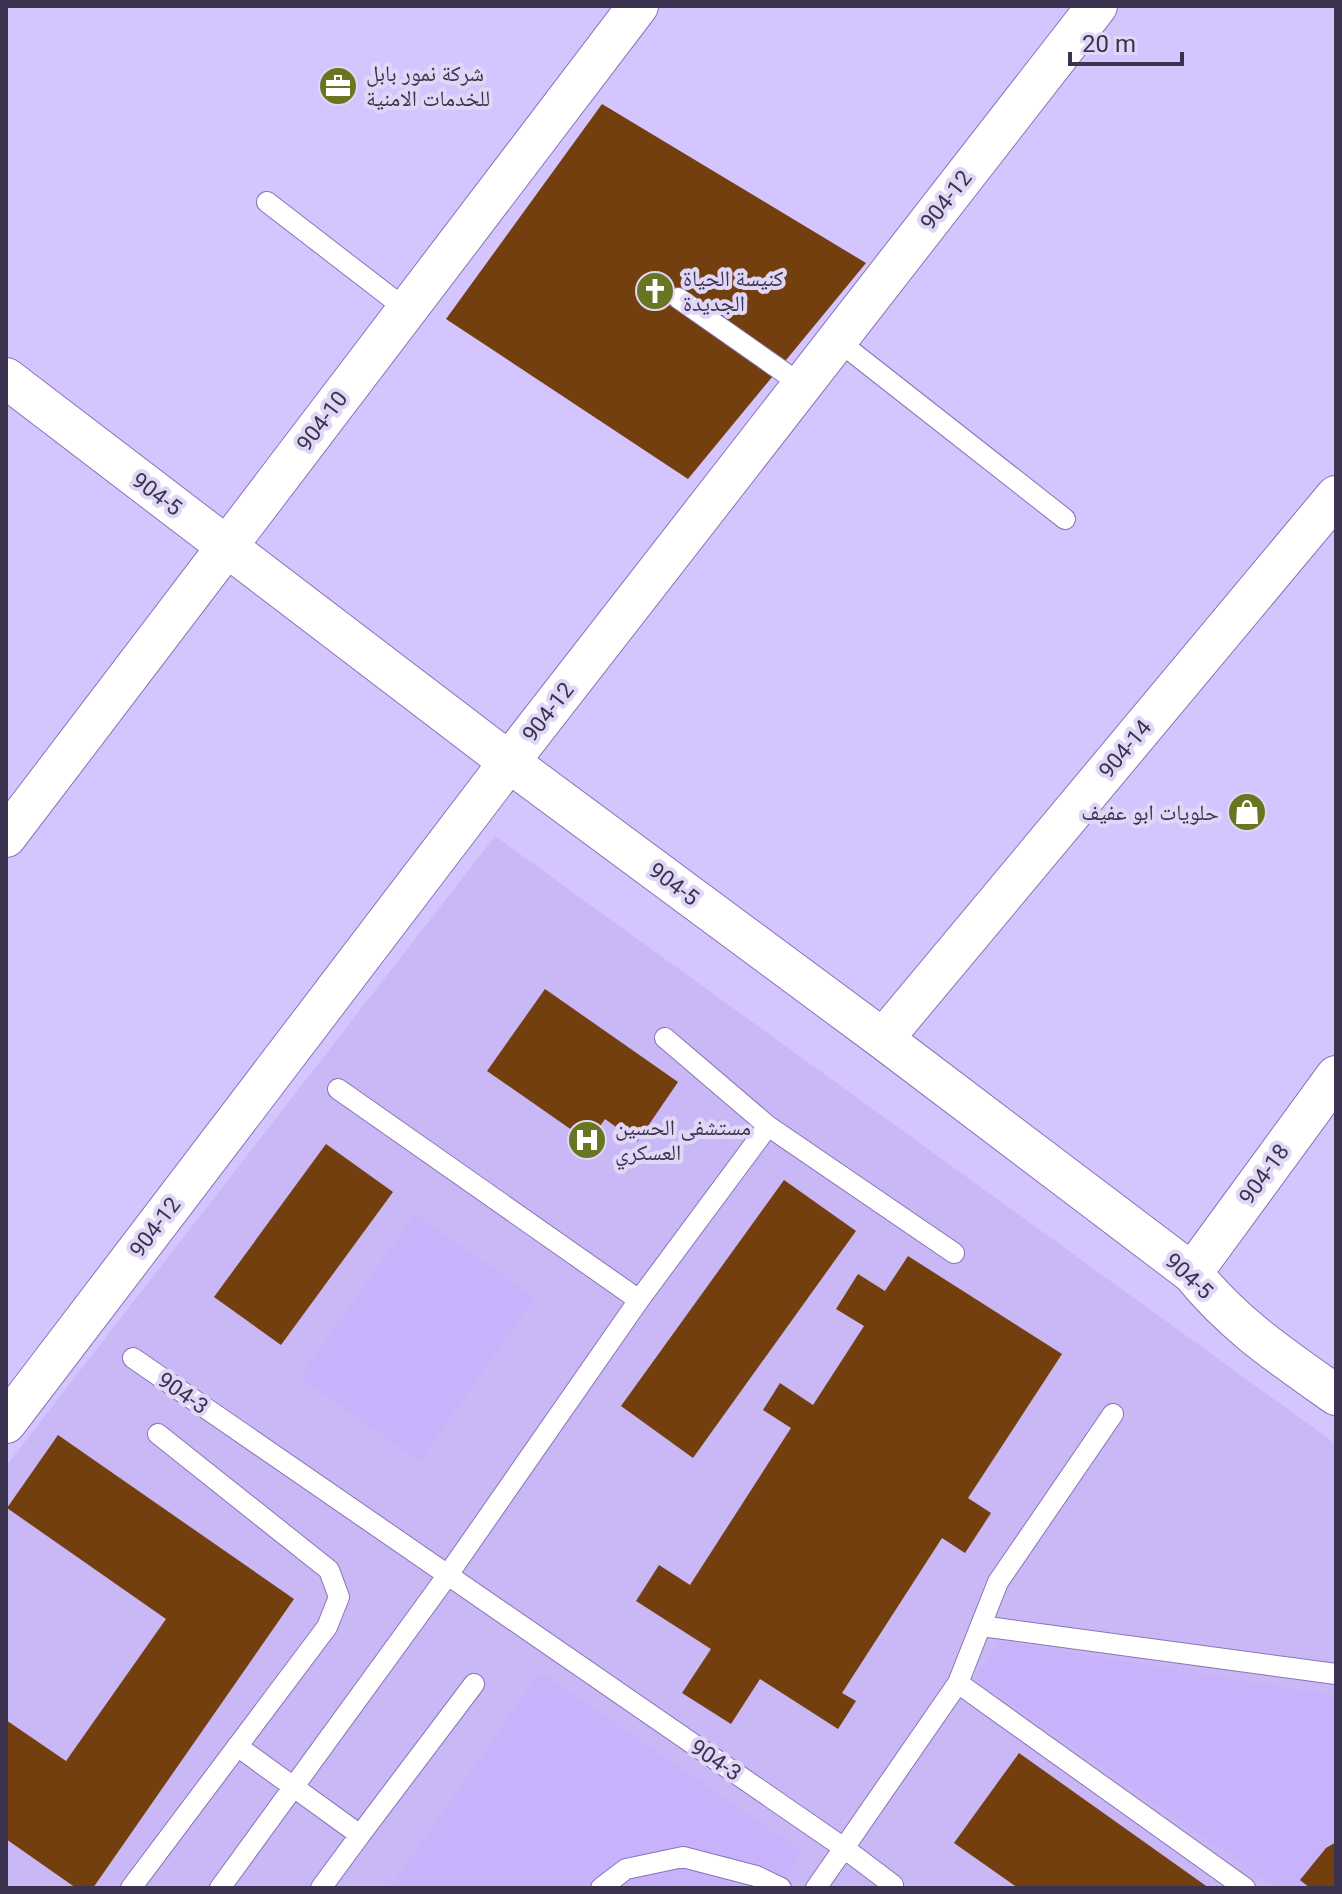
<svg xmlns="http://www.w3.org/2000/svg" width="1342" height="1894" font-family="Roboto,'Noto Naskh Arabic',sans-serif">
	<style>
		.built { fill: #c9b7f6 }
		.green { fill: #c8b2fc }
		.building { fill: #743f0e }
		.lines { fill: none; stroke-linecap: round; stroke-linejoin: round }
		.lane-casing { stroke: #8974b7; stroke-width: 22 }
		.street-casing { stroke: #8974b7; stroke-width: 42 }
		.lane { stroke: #fff; stroke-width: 20 }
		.street { stroke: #fff; stroke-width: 40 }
		.labels { text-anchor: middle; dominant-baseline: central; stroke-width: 8; stroke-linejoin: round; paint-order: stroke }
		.poi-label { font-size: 22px; fill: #3b324f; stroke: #dfd7f5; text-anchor: start }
		.street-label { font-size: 22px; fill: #3b324f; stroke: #dfd7f5 }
	</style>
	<rect width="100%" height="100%" fill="#d5c5ff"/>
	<path class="built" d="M 495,836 L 1336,1444 L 1336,1888 L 6,1888 L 6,1466 Z"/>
	<path class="green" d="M 415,1214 L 535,1298 L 419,1461 L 300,1377 Z
		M 1000,1641 L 1336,1696 L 1336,1888 L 1278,1888 L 974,1679 Z
		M 540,1672 L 802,1851 L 777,1888 L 390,1888 Z"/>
	<path class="building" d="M 602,104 L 866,263 L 688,479 L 446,319 Z
		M 545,989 L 678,1082 L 637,1142 L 605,1119 L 589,1142 L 487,1071 Z
		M 326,1144 L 393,1192 L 281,1345 L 214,1297 Z
		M 784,1180 L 856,1231 L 693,1458 L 621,1406 Z
		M 908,1256 L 1062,1354 L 968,1498 L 991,1513 L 965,1553 L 942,1538 L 842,1693 L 856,1701 L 838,1729 L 760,1679 L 731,1724 L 682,1693 L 711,1649 L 636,1601 L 659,1565 L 690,1585 L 791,1428 L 763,1410 L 780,1383 L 813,1405 L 864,1326 L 836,1309 L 858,1274 L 885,1291 Z
		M 58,1435 L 294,1599 L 93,1888 L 76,1888 L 6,1839 L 6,1720 L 66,1761 L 166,1619 L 7,1508 Z
		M 1019,1753 L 1209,1888 L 1018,1888 L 954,1843 Z
		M 1336,1842 L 1336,1888 L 1310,1888 L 1300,1880 L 1326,1848 Z"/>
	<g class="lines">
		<g class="lane-casing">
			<path id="lane" d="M 267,202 L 407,310
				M 678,298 L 802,385
				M 837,340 L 1065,519
				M 665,1038 L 768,1126 L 954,1253
				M 639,1300 L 768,1126
				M 133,1358 L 844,1848 L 958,1683 L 1245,1888
				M 981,1626 L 1336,1674
				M 958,1683 L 998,1582 L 1113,1414
				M 237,1746 L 360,1835 L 474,1684
				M 131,1888 L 327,1627 L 339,1597 L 329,1570 L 158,1434
				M 220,1888 L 447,1576 L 639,1300 L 338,1089
				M 321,1888 L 360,1835
				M 601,1888 L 626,1869 L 683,1857 L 756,1876 L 781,1888
				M 816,1888 L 844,1848 L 893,1885 L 891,1888"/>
		</g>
		<g class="street-casing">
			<path id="street" d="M 6,378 L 509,762 L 883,1039 L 1192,1273 C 1235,1326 1281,1356 1336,1395
				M 6,837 L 638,6
				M 883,1039 L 1336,496
				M 1192,1273 L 1336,1076
				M 6,1423 L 509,762 L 1097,6"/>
		</g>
		<use href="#lane" class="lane"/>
		<use href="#street" class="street"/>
	</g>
	<defs>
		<g id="office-disc" transform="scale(2)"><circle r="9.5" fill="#697521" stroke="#dfd7f5"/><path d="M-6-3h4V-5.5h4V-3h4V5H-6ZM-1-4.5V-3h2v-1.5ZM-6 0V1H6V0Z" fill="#fff"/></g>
		<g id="church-disc" transform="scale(2)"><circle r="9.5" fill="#697521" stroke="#dfd7f5"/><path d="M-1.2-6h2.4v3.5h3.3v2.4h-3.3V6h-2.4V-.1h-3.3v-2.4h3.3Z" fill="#fff"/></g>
		<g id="shop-disc" transform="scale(2)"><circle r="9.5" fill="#697521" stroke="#dfd7f5"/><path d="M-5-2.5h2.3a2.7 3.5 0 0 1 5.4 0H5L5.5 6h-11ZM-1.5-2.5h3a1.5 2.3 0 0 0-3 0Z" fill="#fff"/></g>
		<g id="hospital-disc" transform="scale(2)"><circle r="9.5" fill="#697521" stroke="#dfd7f5"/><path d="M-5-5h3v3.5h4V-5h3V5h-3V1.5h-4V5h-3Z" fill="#fff"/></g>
	</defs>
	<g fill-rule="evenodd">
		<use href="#office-disc" x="338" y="86"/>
		<use href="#church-disc" x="655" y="291"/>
		<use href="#shop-disc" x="1247" y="812"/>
		<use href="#hospital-disc" x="587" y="1140"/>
	</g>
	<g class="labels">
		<g class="poi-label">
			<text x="366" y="73">شركة نمور بابل<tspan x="366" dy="25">للخدمات الامنية</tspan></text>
			<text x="683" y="278">كنيسة الحياة<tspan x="683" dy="25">الجديدة</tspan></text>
			<text x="1219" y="812" text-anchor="end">حلويات ابو عفيف</text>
			<text x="615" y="1127">مستشفى الحسين<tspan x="615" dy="25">العسكري</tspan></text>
		</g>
		<g class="street-label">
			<text transform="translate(946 200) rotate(-52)">904-12</text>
			<text transform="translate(322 421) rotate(-53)">904-10</text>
			<text transform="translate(157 494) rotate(37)">904-5</text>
			<text transform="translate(548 712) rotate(-52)">904-12</text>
			<text transform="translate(1125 749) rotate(-50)">904-14</text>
			<text transform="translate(674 884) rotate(37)">904-5</text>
			<text transform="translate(1264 1174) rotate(-54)">904-18</text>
			<text transform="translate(155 1227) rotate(-53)">904-12</text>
			<text transform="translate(1189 1276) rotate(43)">904-5</text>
			<text transform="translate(183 1393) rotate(35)">904-3</text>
			<text transform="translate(716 1760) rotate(34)">904-3</text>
		</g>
	</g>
	<rect width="1342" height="1894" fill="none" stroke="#3b324f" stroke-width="16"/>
	<path d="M1070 52v12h112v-12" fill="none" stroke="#3b324f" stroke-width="4"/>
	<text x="1082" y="52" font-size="24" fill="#3b324f" stroke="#dfd7f5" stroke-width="6" paint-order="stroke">20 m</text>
</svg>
